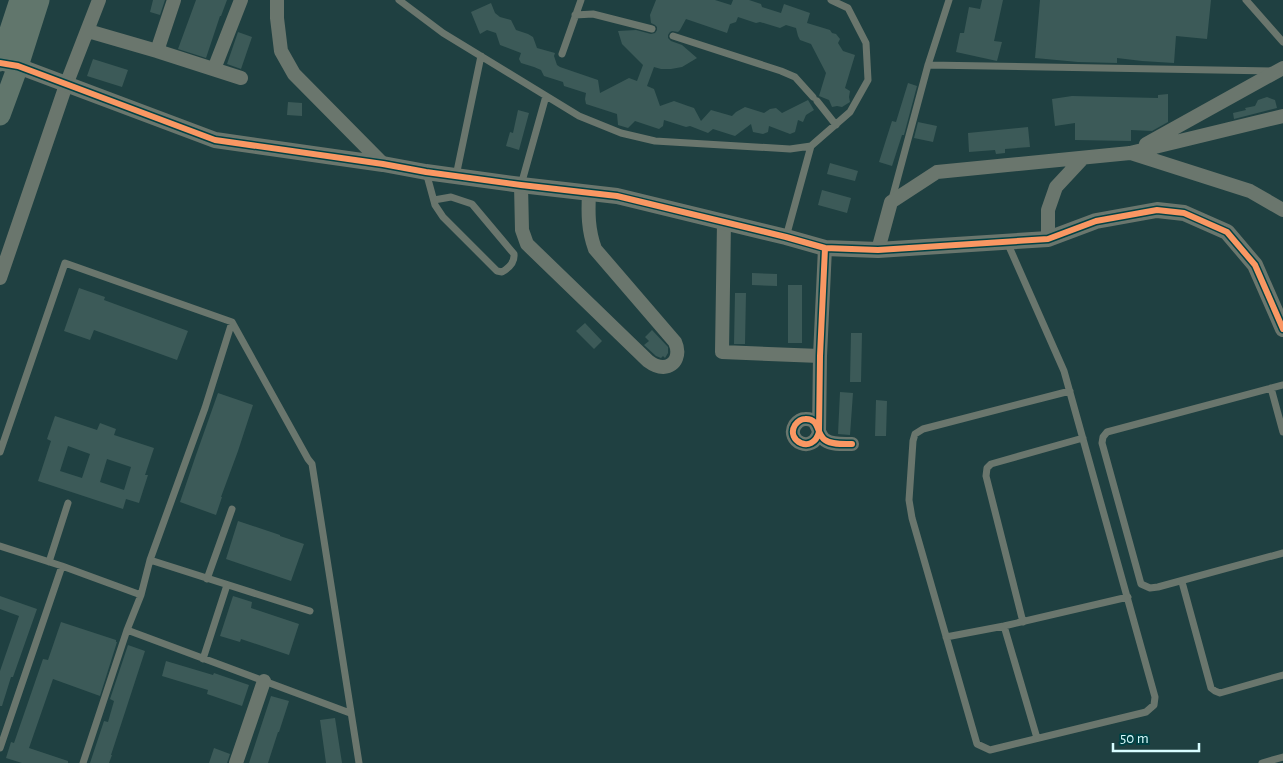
<svg xmlns="http://www.w3.org/2000/svg" width="1283" height="763" font-family="'Alegreya Sans',sans-serif">
	<style>
		.building { fill: #3c5a58; fill-rule: evenodd }
		.lines { fill: none; stroke-linecap: round; stroke-linejoin: round }
		.service { stroke: #6a766d; stroke-width: 7 }
		.minor { stroke: #6a766d; stroke-width: 14 }
		.tertiary { stroke: #6a766d; stroke-width: 16 }
		.primary { stroke: #61766c; stroke-width: 21 }
		.cycleway-casing { stroke: #004245; stroke-width: 9 }
		.cycleway { stroke: #f99763; stroke-width: 6 }
	</style>
	<rect width="100%" height="100%" fill="#1f4041"/>
	<path class="building" d="M 153,0 L 165,0 L 160,15 L 150,12 Z
		M 196,0 L 227,0 L 221,16 L 220,16 L 206,58 L 178,49 Z
		M 656,0 L 715,0 L 731,5 L 733,0 L 749,0 L 761,4 L 762,7 L 781,13 L 784,4 L 810,13 L 807,23 L 830,30 L 832,33 L 836,34 L 840,39 L 838,43 L 843,51 L 855,55 L 845,88 L 850,91 L 849,97 L 850,102 L 842,107 L 837,106 L 832,107 L 829,100 L 819,96 L 826,73 L 811,44 L 800,40 L 798,36 L 796,28 L 786,25 L 780,28 L 760,22 L 756,23 L 738,17 L 736,22 L 730,24 L 727,33 L 686,19 L 680,30 L 678,32 L 672,31 L 670,32 L 668,35 L 668,38 L 671,41 L 682,45 L 697,58 L 682,67 L 671,69 L 661,69 L 654,67 L 647,86 L 654,89 L 660,106 L 674,101 L 688,106 L 694,108 L 701,121 L 711,110 L 732,116 L 736,112 L 745,107 L 764,113 L 770,109 L 776,108 L 782,113 L 808,100 L 814,110 L 806,115 L 803,122 L 798,120 L 795,132 L 790,134 L 769,126 L 768,132 L 763,134 L 753,132 L 751,124 L 735,136 L 713,129 L 708,133 L 690,126 L 686,127 L 664,120 L 663,126 L 659,129 L 635,121 L 628,128 L 618,125 L 617,114 L 586,104 L 585,99 L 586,93 L 564,86 L 563,82 L 544,76 L 541,70 L 534,67 L 521,63 L 519,59 L 521,53 L 500,45 L 496,33 L 487,30 L 480,34 L 471,12 L 491,3 L 495,13 L 500,17 L 511,20 L 516,30 L 528,34 L 533,37 L 537,48 L 555,53 L 554,56 L 557,65 L 560,67 L 598,80 L 600,93 L 629,78 L 637,81 L 643,65 L 622,44 L 618,31 L 636,30 L 651,34 L 655,33 L 657,30 L 657,27 L 655,25 L 651,23 L 650,15 Z
		M 982,0 L 1003,0 L 994,41 L 1002,42 L 997,61 L 956,52 L 960,33 L 964,33 L 969,7 L 980,9 Z
		M 1040,0 L 1211,0 L 1207,39 L 1176,36 L 1174,63 L 1142,61 L 1117,58 L 1117,63 L 1078,62 L 1035,58 Z
		M 238,32 L 252,37 L 241,69 L 227,64 Z
		M 93,59 L 128,70 L 122,87 L 87,76 Z
		M 908,83 L 917,86 L 904,135 L 902,135 L 892,166 L 879,162 L 892,121 L 896,122 Z
		M 1168,94 L 1168,122 L 1152,131 L 1131,130 L 1131,141 L 1075,140 L 1075,123 L 1055,126 L 1052,99 L 1072,96 L 1158,98 L 1158,95 Z
		M 1267,97 L 1275,100 L 1277,108 L 1234,119 L 1233,113 L 1246,110 L 1245,108 L 1255,106 L 1258,100 Z
		M 288,102 L 302,103 L 302,116 L 287,115 Z
		M 518,110 L 529,113 L 519,150 L 506,146 L 510,132 L 513,133 Z
		M 918,122 L 937,126 L 933,142 L 914,138 Z
		M 1028,127 L 1030,147 L 1005,149 L 1005,153 L 996,154 L 995,150 L 969,152 L 968,133 Z
		M 830,163 L 858,171 L 855,181 L 827,174 Z
		M 822,190 L 851,198 L 847,213 L 818,205 Z
		M 752,273 L 777,274 L 777,286 L 752,285 Z
		M 788,285 L 802,285 L 802,343 L 788,343 Z
		M 79,288 L 105,297 L 104,300 L 188,331 L 177,360 L 94,330 L 90,340 L 64,331 Z
		M 735,293 L 746,293 L 745,344 L 734,344 Z
		M 585,323 L 602,341 L 594,349 L 576,331 Z
		M 652,330 L 668,347 L 668,353 L 665,358 L 663,356 L 661,358 L 656,356 L 644,345 L 649,341 L 645,337 Z
		M 851,333 L 862,333 L 861,382 L 850,382 Z
		M 840,392 L 853,393 L 850,435 L 838,434 Z
		M 218,393 L 253,405 L 238,451 L 221,497 L 222,497 L 216,515 L 180,502 L 196,455 Z
		M 876,400 L 887,401 L 886,436 L 875,436 Z
		M 55,416 L 97,430 L 100,423 L 116,429 L 114,435 L 154,448 L 145,475 L 148,475 L 139,503 L 126,499 L 123,509 L 38,481 L 51,441 L 47,439 ZM 68,446 L 90,454 L 82,478 L 60,471 ZM 107,459 L 131,467 L 124,490 L 100,482 Z
		M 238,521 L 280,535 L 280,536 L 304,544 L 291,581 L 226,559 Z
		M 0,596 L 37,609 L 13,677 L 11,677 L 2,706 L 0,706 L 0,671 L 19,616 L 0,609 Z
		M 233,596 L 252,602 L 251,608 L 299,624 L 289,655 L 241,639 L 240,642 L 220,636 Z
		M 61,622 L 116,640 L 116,642 L 117,642 L 100,696 L 53,679 L 29,748 L 68,761 L 68,763 L 22,763 L 6,758 L 11,742 L 14,743 L 43,659 L 48,660 Z
		M 128,645 L 145,651 L 111,755 L 112,755 L 109,763 L 90,763 L 104,721 L 108,722 L 114,701 L 110,699 Z
		M 166,661 L 213,675 L 214,673 L 249,685 L 242,706 L 207,694 L 208,690 L 162,676 Z
		M 271,696 L 289,701 L 279,732 L 278,732 L 268,763 L 249,763 Z
		M 335,718 L 342,763 L 326,763 L 320,720 Z
		M 214,748 L 230,754 L 227,763 L 209,763 Z"/>
	<g class="lines">
		<path class="service" d="M 399,0 L 443,33 L 579,116 L 621,133 L 655,141 L 790,149 L 811,146 L 850,112 L 868,80 L 866,43 L 848,8 L 831,0
			M 1246,0 L 1283,42
			M 575,15 L 593,14 L 652,29
			M 673,36 L 781,71 L 795,77 L 813,97
			M 562,54 L 581,0
			M 928,65 L 1273,71
			M 817,101 L 836,125
			M 426,172 L 435,205 L 443,217 L 497,271 L 502,272 C 509,268 515,263 514,254 L 472,204 L 451,197 L 434,200
			M 456,176 L 481,56
			M 521,185 L 546,96
			M 892,199 L 928,65 L 949,0
			M 786,237 L 811,146
			M 1007,242 L 1064,371 L 1155,697 L 1154,705 L 1146,712 L 990,750 L 977,744 L 912,518 L 909,500 L 913,441 L 915,434 L 923,429 L 1070,391
			M 1283,385 L 1107,432 L 1103,437 L 1102,443 L 1141,584 L 1150,588 L 1158,587 L 1283,553
			M 1271,388 L 1283,432
			M 0,452 L 65,263 L 232,322 L 308,459 L 312,464 L 359,763
			M 0,546 L 62,566 L 141,595
			M 150,560 L 310,611
			M 49,562 L 68,503
			M 207,579 L 232,509
			M 1182,582 L 1211,688 L 1215,691 L 1220,693 L 1283,675
			M 1023,622 L 986,476 L 987,468 L 991,464 L 1083,438
			M 1004,626 L 1037,738
			M 127,630 L 350,713
			M 946,637 L 1004,626 L 1128,597
			M 203,659 L 227,585
			M 0,748 L 62,566
			M 83,763 L 127,630 L 141,595 L 150,560 L 205,408 L 232,322
			M 1262,763 L 1283,757"/>
		<path class="minor" d="M 277,0 L 277,18 L 281,51 L 294,74 L 383,164
			M 88,31 L 157,51 L 241,78
			M 157,51 L 174,0
			M 214,69 L 241,0
			M 1146,144 L 1283,68
			M 1131,153 L 1250,191 L 1283,210
			M 521,185 L 522,230 L 527,244 L 648,361 C 652,364 658,367 663,367 C 677,366 680,353 675,342 L 595,249 C 588,230 588,213 589,193
			M 724,222 L 722,352 L 820,356
			M 1048,239 L 1048,210 L 1056,187 L 1083,158
			M 825,248 L 820,356 L 819,432 C 813,455 785,441 795,425 C 798,421 801,419 805,419 C 820,418 816,434 825,440 C 832,445 844,444 852,444
			M 878,250 L 891,202 L 937,172 L 1130,153 L 1283,116
			M 0,278 L 66,85 L 99,0
			M 236,763 L 264,681"/>
		<path class="tertiary" d="M 7,64 L 18,66 L 215,140 L 383,164 L 426,172 L 521,185 L 617,196 L 786,237 L 825,248 L 878,250 L 1048,239 L 1096,221 L 1157,210 L 1184,213 L 1227,232 L 1255,265 L 1283,329"/>
		<path class="primary" d="M 0,61 L 20,0
			M 0,115 L 18,66 L 39,0"/>
		<g class="cycleway-casing">
			<path id="cycleway" d="M 0,63 L 18,66 L 215,140 L 383,164 L 426,172 L 521,185 L 617,196 L 786,237 L 825,248 L 878,250 L 1048,239 L 1096,221 L 1157,210 L 1184,213 L 1227,232 L 1255,265 L 1283,329
				M 825,248 L 820,356 L 819,432 C 813,455 785,441 795,425 C 798,421 801,419 805,419 C 820,418 816,434 825,440 C 832,445 844,444 852,444"/>
		</g>
		<use href="#cycleway" class="cycleway"/>
	</g>
	<path d="M1113 743v8h86v-8" fill="none" stroke="#d8fcfe" stroke-width="2.5"/>
	<text x="1120" y="743" font-size="15" fill="#d8fcfe" stroke="#004245" stroke-width="4" paint-order="stroke">50 m</text>
</svg>
